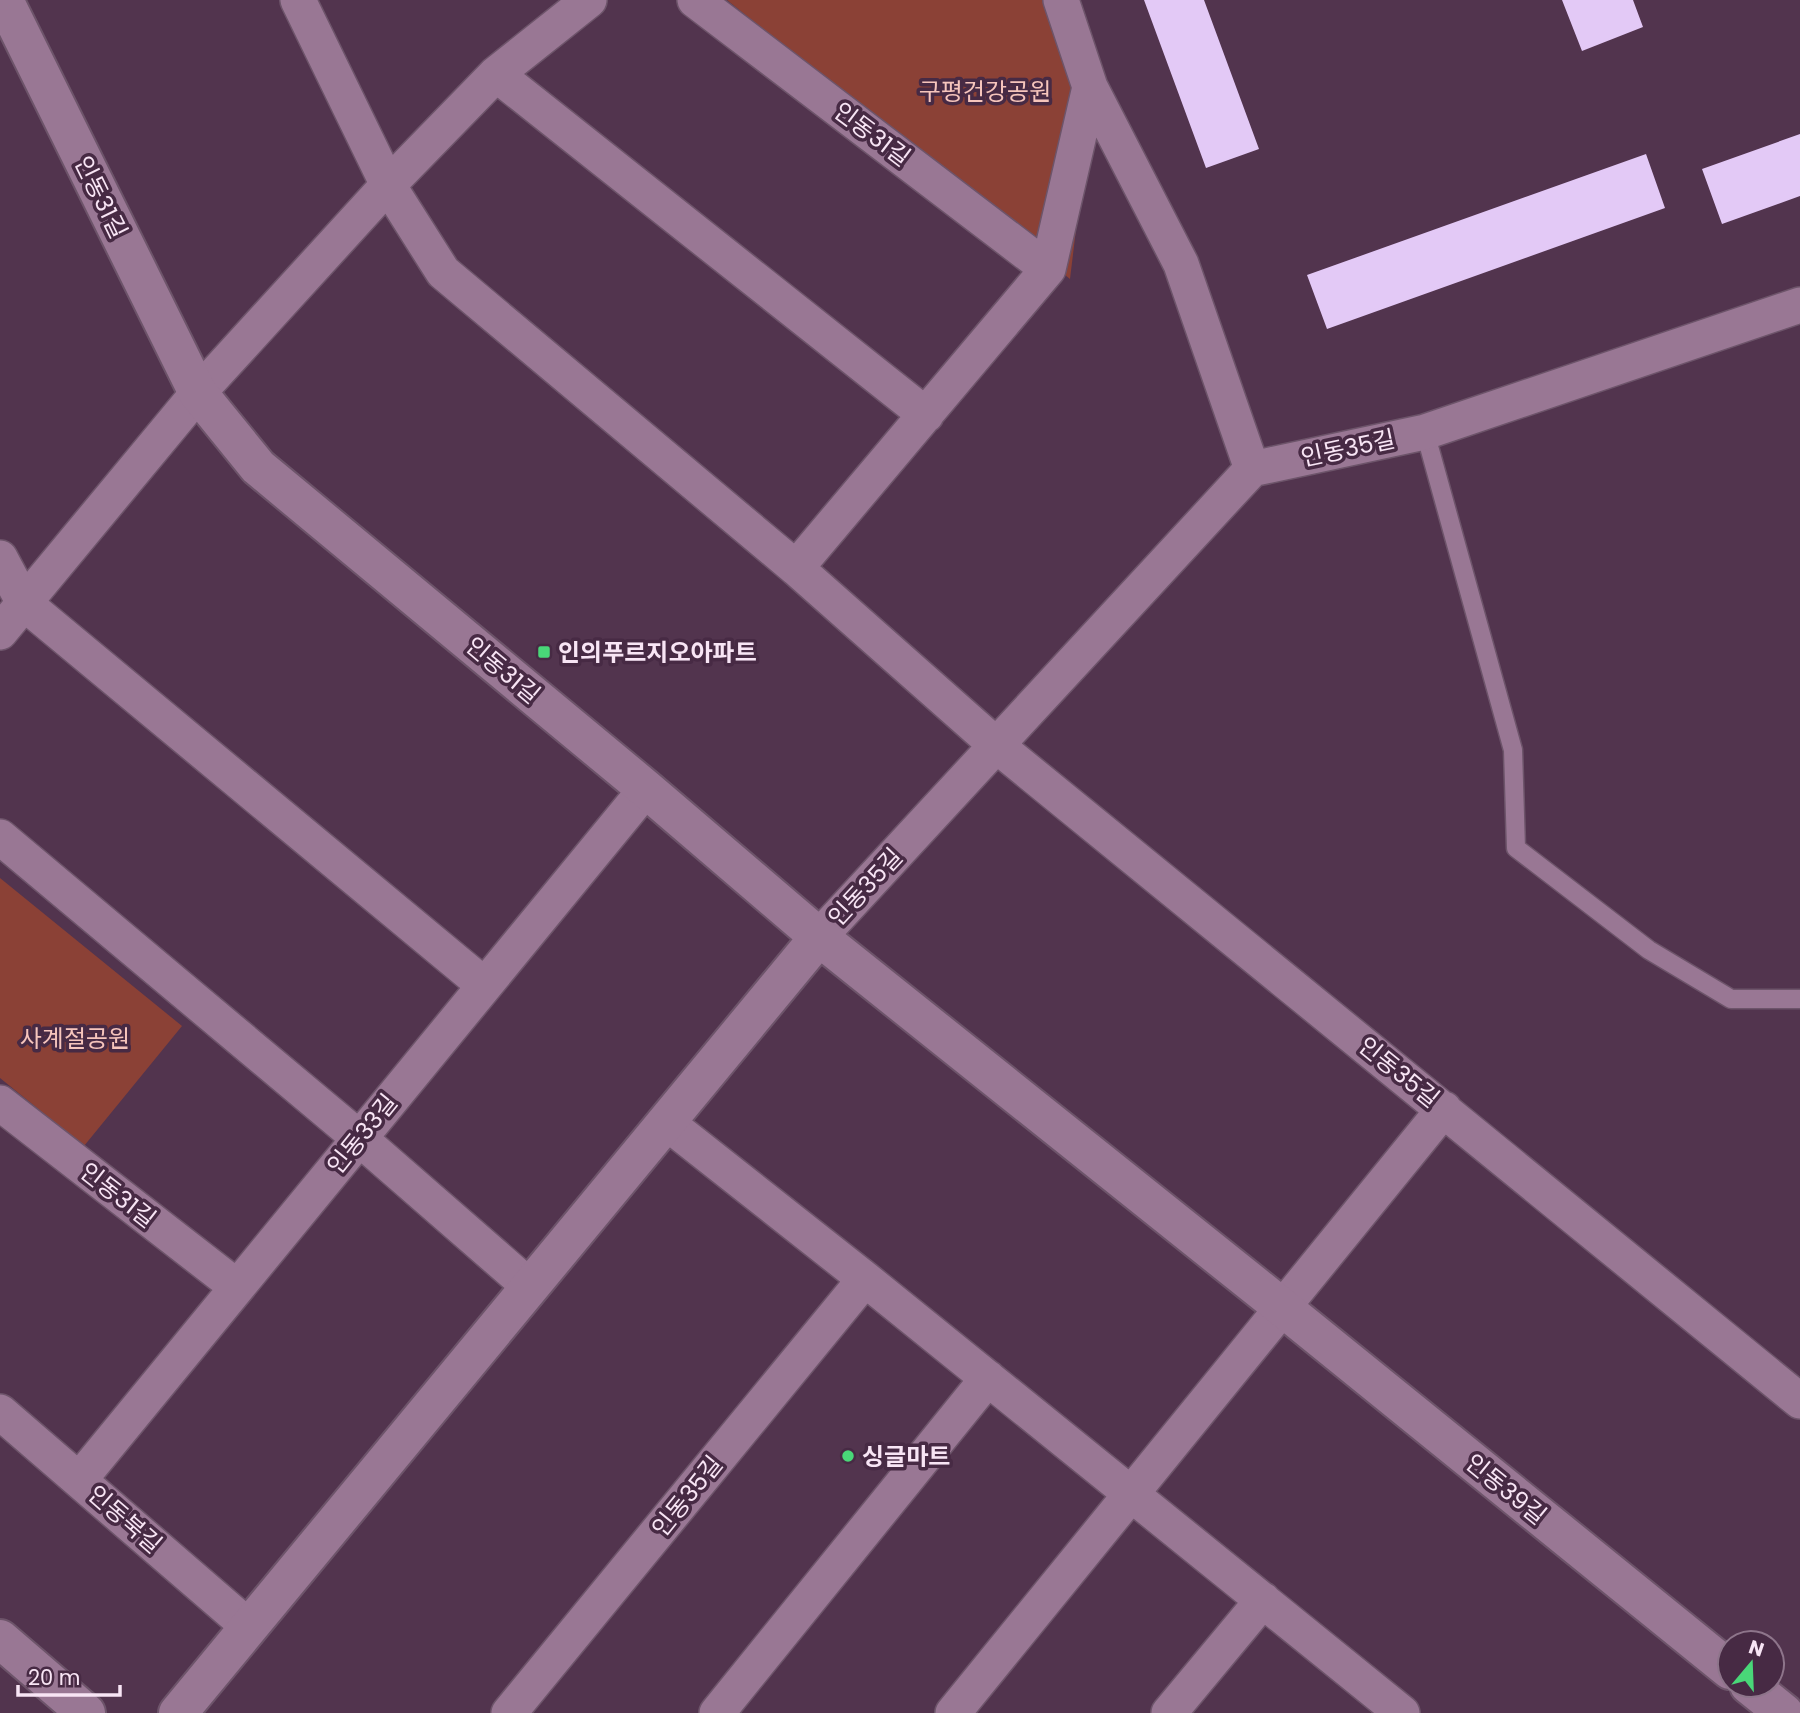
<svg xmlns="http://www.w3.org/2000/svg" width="1800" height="1713" font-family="Poppins,'Noto Sans KR',sans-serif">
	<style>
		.green { fill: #8b4136 }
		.building { fill: #e3c9f6 }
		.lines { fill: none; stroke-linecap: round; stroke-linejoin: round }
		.service-casing { stroke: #6d546a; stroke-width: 21 }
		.minor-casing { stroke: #6d546a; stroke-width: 38 }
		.tertiary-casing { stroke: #6d546a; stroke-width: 42 }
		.secondary-casing { stroke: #6d546a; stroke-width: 42 }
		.service { stroke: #997794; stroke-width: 18 }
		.minor { stroke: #997794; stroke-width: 35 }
		.tertiary { stroke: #997794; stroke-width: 38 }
		.secondary { stroke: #997794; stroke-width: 38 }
		.poi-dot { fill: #49d778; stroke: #472a44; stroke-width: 2.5 }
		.labels { text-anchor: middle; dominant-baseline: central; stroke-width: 7; stroke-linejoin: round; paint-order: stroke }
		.park-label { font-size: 24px; fill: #f6c5bc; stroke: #472a44 }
		.street-label { font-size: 24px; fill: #f8e5f5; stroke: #472a44 }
		.poi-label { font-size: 24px; font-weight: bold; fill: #f8e5f5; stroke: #472a44; text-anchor: start }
	</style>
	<rect width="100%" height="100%" fill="#52344e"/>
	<path class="green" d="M 727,0 L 1050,0 L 1090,115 L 1070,279 Z
		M 0,878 L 182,1026 L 84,1146 L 0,1078 Z"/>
	<path class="building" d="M 1144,0 L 1204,0 L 1259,149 L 1206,168 Z
		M 1562,0 L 1633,0 L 1643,27 L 1582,51 Z
		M 1800,134 L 1800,196 L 1722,224 L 1702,169 Z
		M 1646,154 L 1665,208 L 1327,329 L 1307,275 Z"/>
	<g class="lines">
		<g class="service-casing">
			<path id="service" d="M 1425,432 L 1513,750 L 1516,848 L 1649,950 L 1731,999 L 1800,999"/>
		</g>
		<g class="minor-casing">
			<path id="minor" d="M 298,0 L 388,185 L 443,272 L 796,568 L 996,745 L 1800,1401
				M 695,0 L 1048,269
				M 1061,0 L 1090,87 L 1181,264 L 1252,469
				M 496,74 L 926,415
				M 0,558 L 24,603 L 484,985
				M 796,568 L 1048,269 L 1090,87
				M 0,632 L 198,393 L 388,185 L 496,74 L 589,0
				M 0,837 L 359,1138 L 530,1287
				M 819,937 L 1252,469 L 1425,432 L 1800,305
				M 0,1103 L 237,1287
				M 666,1122 L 865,1279 L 1402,1713
				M 0,1412 L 249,1627
				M 80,1479 L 646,789
				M 509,1713 L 865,1279
				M 717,1713 L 988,1378
				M 953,1713 L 1444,1109
				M 1169,1713 L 1263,1600"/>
		</g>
		<g class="tertiary-casing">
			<path id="tertiary" d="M 4,0 L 198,393 L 258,467 L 646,789 L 819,937 L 1283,1308 L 1730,1670
				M 1749,1685 L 1784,1713
				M 178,1713 L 819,937"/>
		</g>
		<g class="secondary-casing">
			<path id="secondary" d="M 0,1639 L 86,1713"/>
		</g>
		<use href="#service" class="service"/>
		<use href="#minor" class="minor"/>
		<use href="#tertiary" class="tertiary"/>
		<use href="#secondary" class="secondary"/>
	</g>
	<g class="poi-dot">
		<rect x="537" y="645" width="14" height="14" rx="3.5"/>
		<circle cx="848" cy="1456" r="7"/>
	</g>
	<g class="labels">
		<g class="park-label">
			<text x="985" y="91">구평건강공원</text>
			<text x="75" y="1038">사계절공원</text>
		</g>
		<g class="street-label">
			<text transform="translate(872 134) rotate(37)">인동31길</text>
			<text transform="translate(101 197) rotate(64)">인동31길</text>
			<text transform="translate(1348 448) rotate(-12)">인동35길</text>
			<text transform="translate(503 670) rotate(40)">인동31길</text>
			<text transform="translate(865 887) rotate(-47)">인동35길</text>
			<text transform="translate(1399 1072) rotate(39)">인동35길</text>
			<text transform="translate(362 1134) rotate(-51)">인동33길</text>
			<text transform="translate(118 1195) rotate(38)">인동31길</text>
			<text transform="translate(1506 1489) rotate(39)">인동39길</text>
			<text transform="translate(687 1496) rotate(-51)">인동35길</text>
			<text transform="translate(125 1519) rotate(41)">인동북길</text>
		</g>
		<g class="poi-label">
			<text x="558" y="652">인의푸르지오아파트</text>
			<text x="862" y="1456">싱글마트</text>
		</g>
	</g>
	<g transform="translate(1751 1664) rotate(19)"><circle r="33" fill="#472a44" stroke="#8e758b" stroke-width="2"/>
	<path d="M0-5L12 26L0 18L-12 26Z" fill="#49d778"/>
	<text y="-10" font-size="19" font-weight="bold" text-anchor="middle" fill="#f8e5f5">N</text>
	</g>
	<path d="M18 1685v10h102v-10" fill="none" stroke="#f8e5f5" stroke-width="3.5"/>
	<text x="28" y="1685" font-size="21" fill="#f8e5f5" stroke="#472a44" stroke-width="5" paint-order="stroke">20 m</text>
</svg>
